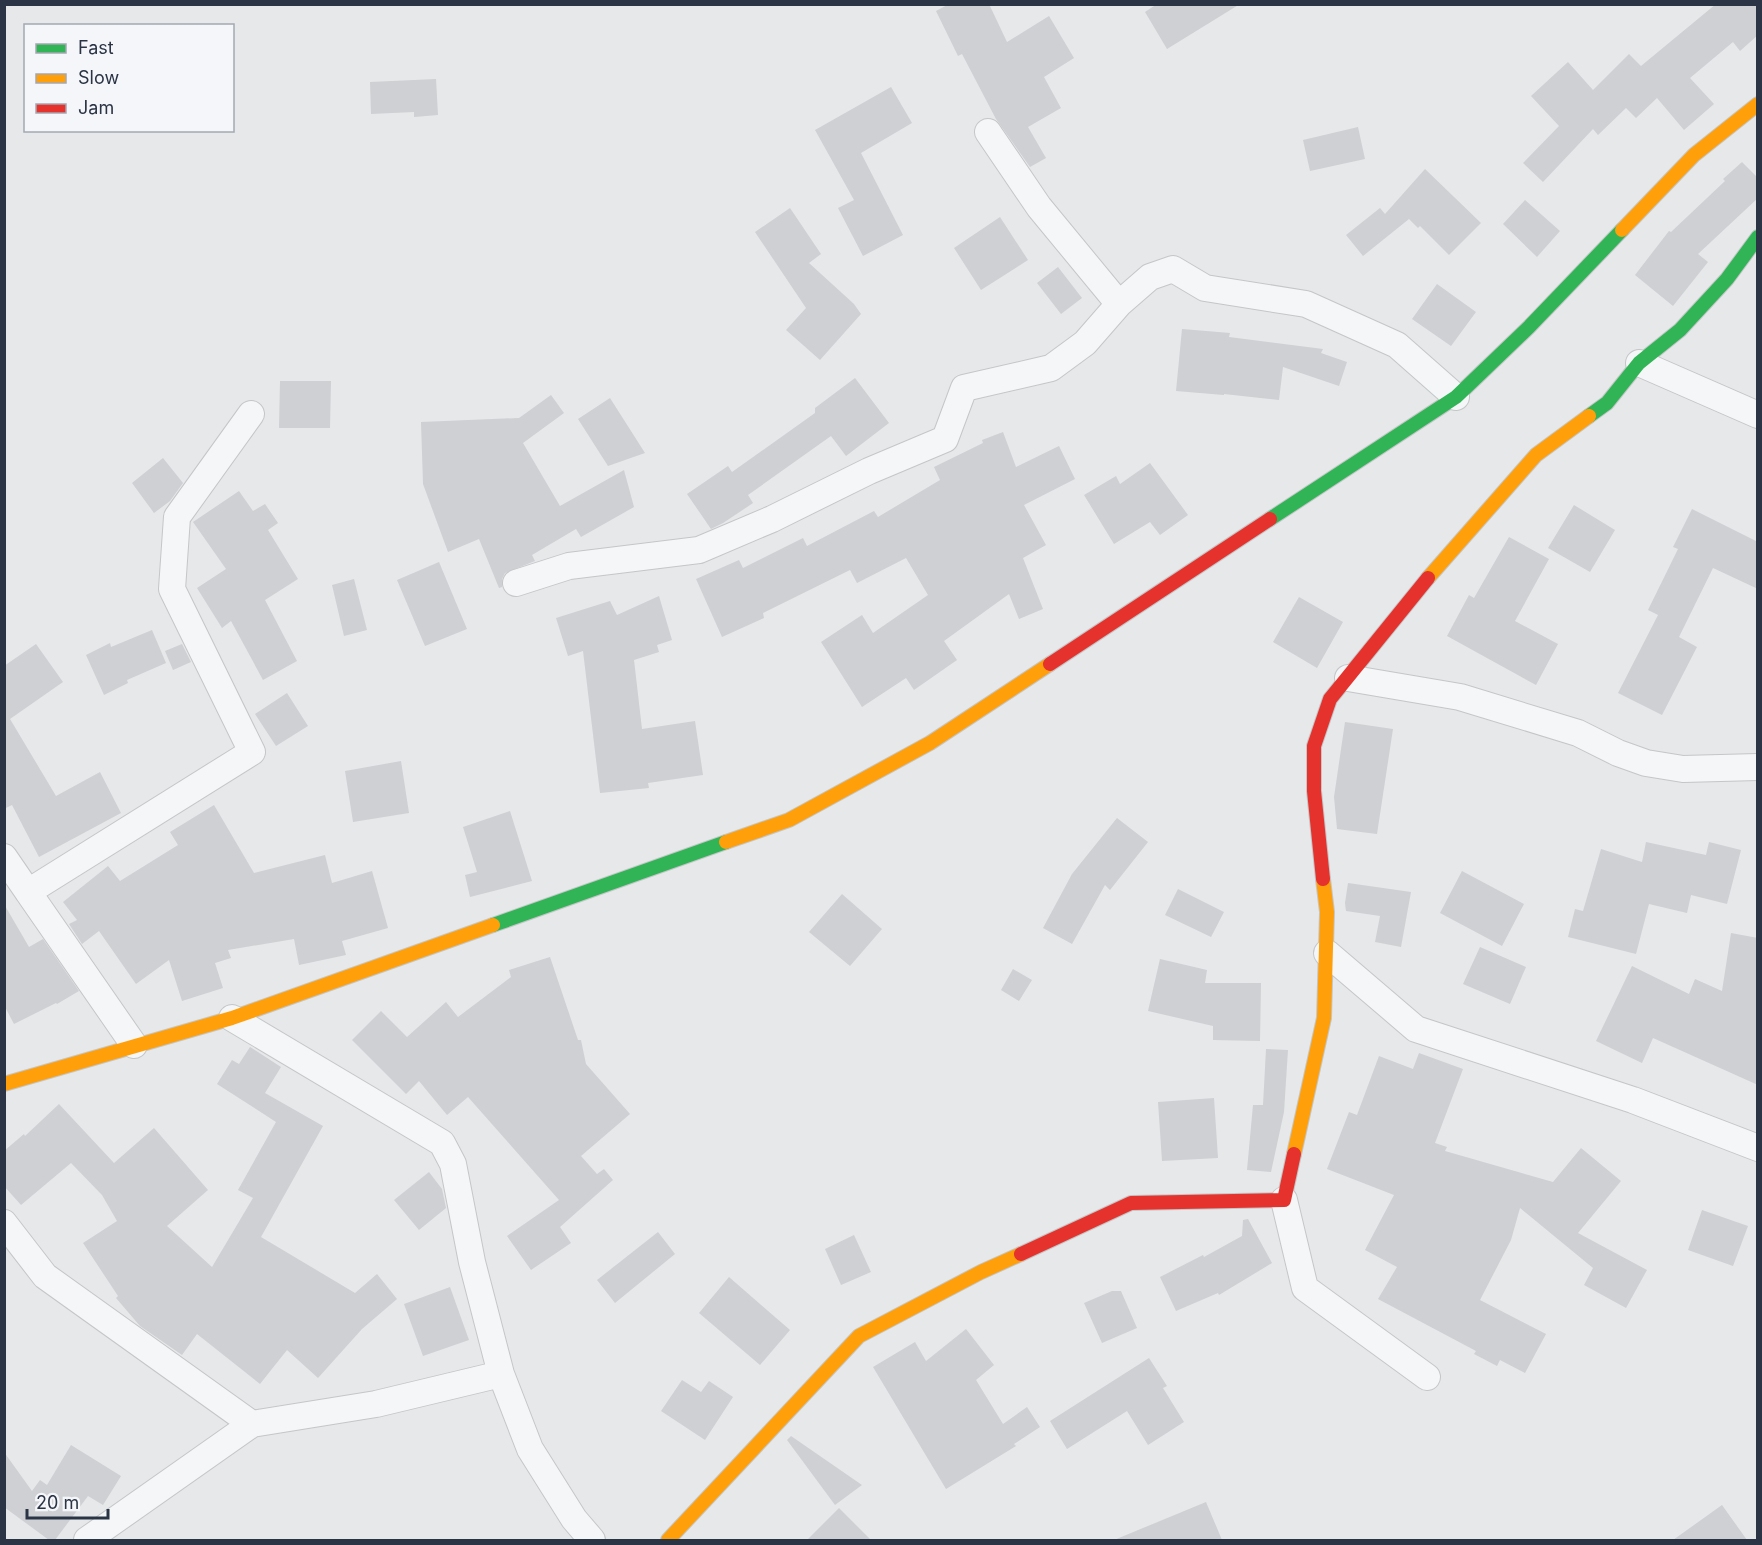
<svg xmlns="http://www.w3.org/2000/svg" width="1762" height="1545" font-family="Inter,sans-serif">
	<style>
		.building { fill: #ced0d3 }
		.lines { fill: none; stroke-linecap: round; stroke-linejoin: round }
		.street-casing { stroke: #c4c6c8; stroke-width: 28 }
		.fast-casing { stroke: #c4c6c8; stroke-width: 16 }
		.slow-casing { stroke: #c4c6c8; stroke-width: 16 }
		.jam-casing { stroke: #c4c6c8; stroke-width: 16 }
		.street { stroke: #f5f6f7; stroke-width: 26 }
		.fast { stroke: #30b455; stroke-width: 14 }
		.slow { stroke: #ff9f0a; stroke-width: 14 }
		.jam { stroke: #e5322d; stroke-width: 14 }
	</style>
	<rect width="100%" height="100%" fill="#e6e8ea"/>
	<path class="building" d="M 949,4 L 989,4 L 1007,42 L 1049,16 L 1074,58 L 1044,77 L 1061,108 L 1028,127 L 1046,158 L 1030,167 L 996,119 L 962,54 L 958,56 L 936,11 Z
		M 1157,4 L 1240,4 L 1167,49 L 1145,12 Z
		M 1716,4 L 1758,4 L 1758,35 L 1740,51 L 1733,42 L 1690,78 L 1714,104 L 1684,130 L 1657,98 L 1636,118 L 1626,108 L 1598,135 L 1593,129 L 1543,182 L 1523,163 L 1559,126 L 1531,96 L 1568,62 L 1593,90 L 1629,54 L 1641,66 Z
		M 436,79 L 438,115 L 414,117 L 414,112 L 371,114 L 370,82 Z
		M 891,87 L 912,123 L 861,153 L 903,235 L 863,256 L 838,208 L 854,200 L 815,130 Z
		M 1358,127 L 1365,159 L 1310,171 L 1303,140 Z
		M 1742,162 L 1758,178 L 1758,198 L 1698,254 L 1708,262 L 1673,306 L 1635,275 L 1669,231 L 1671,232 L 1725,181 L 1723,179 Z
		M 1425,169 L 1481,223 L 1449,255 L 1420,226 L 1418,228 L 1409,219 L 1363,256 L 1346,235 L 1380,208 L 1385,214 Z
		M 1525,200 L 1560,231 L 1537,257 L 1503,224 Z
		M 790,208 L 821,254 L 809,263 L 854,304 L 861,314 L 820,360 L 786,330 L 806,308 L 755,232 Z
		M 1000,217 L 1028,260 L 981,290 L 954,248 Z
		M 1058,267 L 1082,298 L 1061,314 L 1037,283 Z
		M 1437,284 L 1476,312 L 1451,346 L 1412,319 Z
		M 1182,329 L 1230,333 L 1229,337 L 1323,349 L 1321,353 L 1347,362 L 1339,386 L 1283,367 L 1279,400 L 1224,394 L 1224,395 L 1176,391 Z
		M 855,378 L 889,423 L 846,456 L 831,436 L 748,495 L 753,503 L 723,523 L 711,529 L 687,494 L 728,466 L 732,472 L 815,413 L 815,408 Z
		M 280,381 L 331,381 L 330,428 L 279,428 Z
		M 551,395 L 564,413 L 523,443 L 560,506 L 624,470 L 634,507 L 581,537 L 576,529 L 532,555 L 535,561 L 505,573 L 502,579 L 502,587 L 499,588 L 479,539 L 448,552 L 423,484 L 421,422 L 519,418 Z
		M 610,398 L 645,453 L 608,466 L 578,419 Z
		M 1003,432 L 1016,467 L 1059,446 L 1075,479 L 1024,505 L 1046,545 L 1023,558 L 1043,609 L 1019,619 L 1009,594 L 944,641 L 957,660 L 914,690 L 906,678 L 862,707 L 821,642 L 862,615 L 873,633 L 928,595 L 906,558 L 857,583 L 850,570 L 763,613 L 764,618 L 722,637 L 696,579 L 739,560 L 743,568 L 803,538 L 807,546 L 874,511 L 878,517 L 940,480 L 934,467 L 983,443 L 982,440 Z
		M 163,458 L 183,483 L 170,501 L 154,513 L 132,483 Z
		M 1150,463 L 1188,515 L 1160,535 L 1150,522 L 1114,544 L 1084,495 L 1116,476 L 1120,484 Z
		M 239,491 L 253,511 L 265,504 L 278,523 L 268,530 L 298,579 L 265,600 L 297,661 L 263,680 L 231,621 L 222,628 L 197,588 L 226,569 L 193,522 Z
		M 1574,505 L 1615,530 L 1590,572 L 1548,548 Z
		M 1692,509 L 1758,542 L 1758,589 L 1713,568 L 1679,637 L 1697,647 L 1662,715 L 1618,693 L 1658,615 L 1648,610 L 1678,549 L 1673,547 Z
		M 1509,537 L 1549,559 L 1515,621 L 1558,644 L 1536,685 L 1447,636 L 1469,595 L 1474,598 Z
		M 439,562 L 467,629 L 425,646 L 397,580 Z
		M 354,579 L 367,630 L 344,636 L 332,585 Z
		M 659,596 L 672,640 L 657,645 L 659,652 L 634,660 L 642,729 L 695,721 L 703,775 L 648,783 L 649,788 L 600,793 L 583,651 L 568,656 L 556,618 L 610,601 L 617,615 Z
		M 1299,597 L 1343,622 L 1317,668 L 1273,642 Z
		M 152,630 L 166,663 L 127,680 L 128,683 L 104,695 L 86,655 L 110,643 L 111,647 Z
		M 36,644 L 63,682 L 10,719 L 56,796 L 100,772 L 121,813 L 39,857 L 12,805 L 4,809 L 4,666 Z
		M 182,644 L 191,662 L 173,670 L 165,651 Z
		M 287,693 L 308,726 L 276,746 L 255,714 Z
		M 1345,722 L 1393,729 L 1377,834 L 1337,829 L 1334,797 Z
		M 401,761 L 409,813 L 353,822 L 345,771 Z
		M 214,805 L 254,873 L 325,855 L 332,883 L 372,871 L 388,928 L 342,941 L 346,955 L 299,965 L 294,939 L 228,950 L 231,958 L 215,963 L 223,988 L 182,1001 L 169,960 L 136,984 L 99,931 L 82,944 L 69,924 L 77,920 L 63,902 L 108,866 L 120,881 L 178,845 L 170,832 Z
		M 510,811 L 532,881 L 470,897 L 465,875 L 477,872 L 463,827 Z
		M 1117,818 L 1148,842 L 1110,890 L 1105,885 L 1072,944 L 1043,928 L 1072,874 Z
		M 1646,842 L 1706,855 L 1709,842 L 1741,850 L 1727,904 L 1691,895 L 1687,913 L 1649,904 L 1636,954 L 1568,937 L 1575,909 L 1583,911 L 1601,849 L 1642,862 Z
		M 1462,871 L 1524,904 L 1502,946 L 1440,913 Z
		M 1348,883 L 1411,892 L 1401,947 L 1375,942 L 1380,916 L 1346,911 L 1345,903 Z
		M 1178,889 L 1224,912 L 1211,937 L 1165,915 Z
		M 842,894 L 882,929 L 850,966 L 809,932 Z
		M 4,904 L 29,947 L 43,939 L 79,991 L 57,1004 L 56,1003 L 14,1024 L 4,1005 Z
		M 1731,933 L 1758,938 L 1758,1085 L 1653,1038 L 1642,1063 L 1596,1041 L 1632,966 L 1689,994 L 1695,979 L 1722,991 Z
		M 1480,947 L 1526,967 L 1510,1004 L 1463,984 Z
		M 550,957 L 578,1040 L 581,1040 L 586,1064 L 630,1114 L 581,1156 L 597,1174 L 604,1169 L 613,1180 L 560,1227 L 571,1243 L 531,1270 L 507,1236 L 559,1200 L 468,1097 L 447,1115 L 419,1081 L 406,1094 L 352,1040 L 381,1011 L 407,1037 L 446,1002 L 458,1017 L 511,977 L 509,970 Z
		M 1160,959 L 1207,970 L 1205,983 L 1261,983 L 1260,1041 L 1213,1040 L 1213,1026 L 1148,1011 Z
		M 1013,969 L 1032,980 L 1019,1001 L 1001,990 Z
		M 250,1047 L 281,1067 L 265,1093 L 323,1126 L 261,1237 L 355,1293 L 377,1274 L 397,1299 L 362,1329 L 318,1378 L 287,1350 L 260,1384 L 197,1334 L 182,1355 L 140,1326 L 116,1298 L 118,1296 L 83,1243 L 117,1221 L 102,1195 L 71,1163 L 21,1205 L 4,1186 L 4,1151 L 24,1134 L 25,1136 L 59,1104 L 114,1163 L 154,1128 L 208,1190 L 167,1226 L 212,1267 L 253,1198 L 238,1190 L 276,1122 L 217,1084 L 232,1060 L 239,1064 Z
		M 1266,1049 L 1288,1050 L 1284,1112 L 1271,1172 L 1247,1170 L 1253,1105 L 1263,1105 Z
		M 1419,1053 L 1463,1069 L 1435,1143 L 1447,1147 L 1445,1151 L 1553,1182 L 1581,1148 L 1621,1181 L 1578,1233 L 1647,1270 L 1626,1308 L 1584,1285 L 1593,1268 L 1520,1208 L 1511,1240 L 1480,1300 L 1546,1334 L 1525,1373 L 1500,1360 L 1497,1366 L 1474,1354 L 1476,1351 L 1378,1299 L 1397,1267 L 1365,1250 L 1394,1195 L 1327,1169 L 1349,1112 L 1357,1115 L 1379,1056 L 1413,1069 Z
		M 1214,1098 L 1218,1158 L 1162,1161 L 1158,1102 Z
		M 429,1172 L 442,1189 L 446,1208 L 419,1230 L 394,1200 Z
		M 1702,1210 L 1748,1226 L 1733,1266 L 1688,1250 Z
		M 1248,1219 L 1272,1263 L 1219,1295 L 1218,1293 L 1176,1311 L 1160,1277 L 1203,1255 L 1204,1257 L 1242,1236 L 1243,1220 Z
		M 658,1232 L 675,1254 L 615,1303 L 597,1280 Z
		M 854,1235 L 871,1272 L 841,1285 L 825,1249 Z
		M 729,1277 L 790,1330 L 760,1365 L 699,1313 Z
		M 450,1287 L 469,1340 L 423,1356 L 404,1304 Z
		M 1112,1291 L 1121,1291 L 1137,1328 L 1102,1343 L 1084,1303 Z
		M 966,1329 L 994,1365 L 976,1380 L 1003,1424 L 1027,1407 L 1040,1427 L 1014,1444 L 1016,1446 L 946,1489 L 873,1367 L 915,1342 L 926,1361 Z
		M 1149,1358 L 1167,1386 L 1163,1388 L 1184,1422 L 1148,1445 L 1127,1411 L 1067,1449 L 1050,1421 Z
		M 682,1380 L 701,1392 L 709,1381 L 733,1397 L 705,1440 L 661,1411 Z
		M 791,1436 L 862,1485 L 835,1505 L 787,1440 Z
		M 71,1445 L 121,1476 L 103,1505 L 88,1496 L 55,1540 L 49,1540 L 4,1507 L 4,1452 L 32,1491 L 40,1480 L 47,1485 Z
		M 1206,1502 L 1222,1540 L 1114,1540 Z
		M 1722,1505 L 1747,1540 L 1673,1540 Z
		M 839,1508 L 871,1540 L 807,1540 Z"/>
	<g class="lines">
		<g class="street-casing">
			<path id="street" d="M 988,132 L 1039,207 L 1119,304
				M 1639,363 L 1758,415
				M 516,583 L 569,566 L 699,550 L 772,519 L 869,471 L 945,439 L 964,388 L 1051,368 L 1085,343 L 1119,304 L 1150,277 L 1173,269 L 1205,288 L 1306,304 L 1397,345 L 1456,397
				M 1348,678 L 1460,697 L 1578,733 L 1618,753 L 1646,763 L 1683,769 L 1758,767
				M 4,857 L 28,892
				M 1327,953 L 1416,1029 L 1633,1100 L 1758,1148
				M 232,1018 L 442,1143 L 453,1164 L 472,1262 L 501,1374 L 530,1449 L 574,1519 L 592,1540
				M 134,1045 L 28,892 L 252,752 L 172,589 L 177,517 L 251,414
				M 1284,1200 L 1305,1288 L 1427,1377
				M 4,1223 L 45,1276 L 252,1424 L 87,1540
				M 252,1424 L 376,1404 L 501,1374"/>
		</g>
		<g class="fast-casing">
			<path id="fast" d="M 1589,416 L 1607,403 L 1639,363 L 1680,330 L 1727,279 L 1758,237
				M 1270,519 L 1456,397 L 1529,327 L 1622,230
				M 493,925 L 726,842"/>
		</g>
		<g class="slow-casing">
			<path id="slow" d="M 1622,230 L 1694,155 L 1758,104
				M 1428,578 L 1536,455 L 1589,416
				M 726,842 L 789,820 L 930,743 L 1050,664
				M 4,1084 L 232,1018 L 493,925
				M 1294,1154 L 1324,1018 L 1327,912 L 1323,879
				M 668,1540 L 859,1336 L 981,1272 L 1021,1254"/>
		</g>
		<g class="jam-casing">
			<path id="jam" d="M 1050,664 L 1270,519
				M 1323,879 L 1314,791 L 1314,746 L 1330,699 L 1428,578
				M 1021,1254 L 1131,1203 L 1284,1200 L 1294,1154"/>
		</g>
		<use href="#street" class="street"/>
		<use href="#fast" class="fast"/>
		<use href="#slow" class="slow"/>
		<use href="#jam" class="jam"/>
	</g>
	<rect width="1762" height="1545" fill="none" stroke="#2b3445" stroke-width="12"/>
	<rect x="24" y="24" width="210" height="108" fill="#f4f6f9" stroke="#a4a8b1" stroke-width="1.5"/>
	<rect x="36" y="44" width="30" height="9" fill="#30b455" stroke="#a4a8b1" stroke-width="1.5"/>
	<text x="78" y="54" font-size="18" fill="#2b3445">Fast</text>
	<rect x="36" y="74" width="30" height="9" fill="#ff9f0a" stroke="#a4a8b1" stroke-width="1.5"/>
	<text x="78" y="84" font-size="18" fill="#2b3445">Slow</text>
	<rect x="36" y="104" width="30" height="9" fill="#e5322d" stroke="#a4a8b1" stroke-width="1.5"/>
	<text x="78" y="114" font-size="18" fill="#2b3445">Jam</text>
	<path d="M27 1509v9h81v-9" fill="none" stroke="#2b3445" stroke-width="3"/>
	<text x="36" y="1509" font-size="18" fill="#2b3445" stroke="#f4f6f9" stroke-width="4.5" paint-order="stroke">20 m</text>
</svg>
